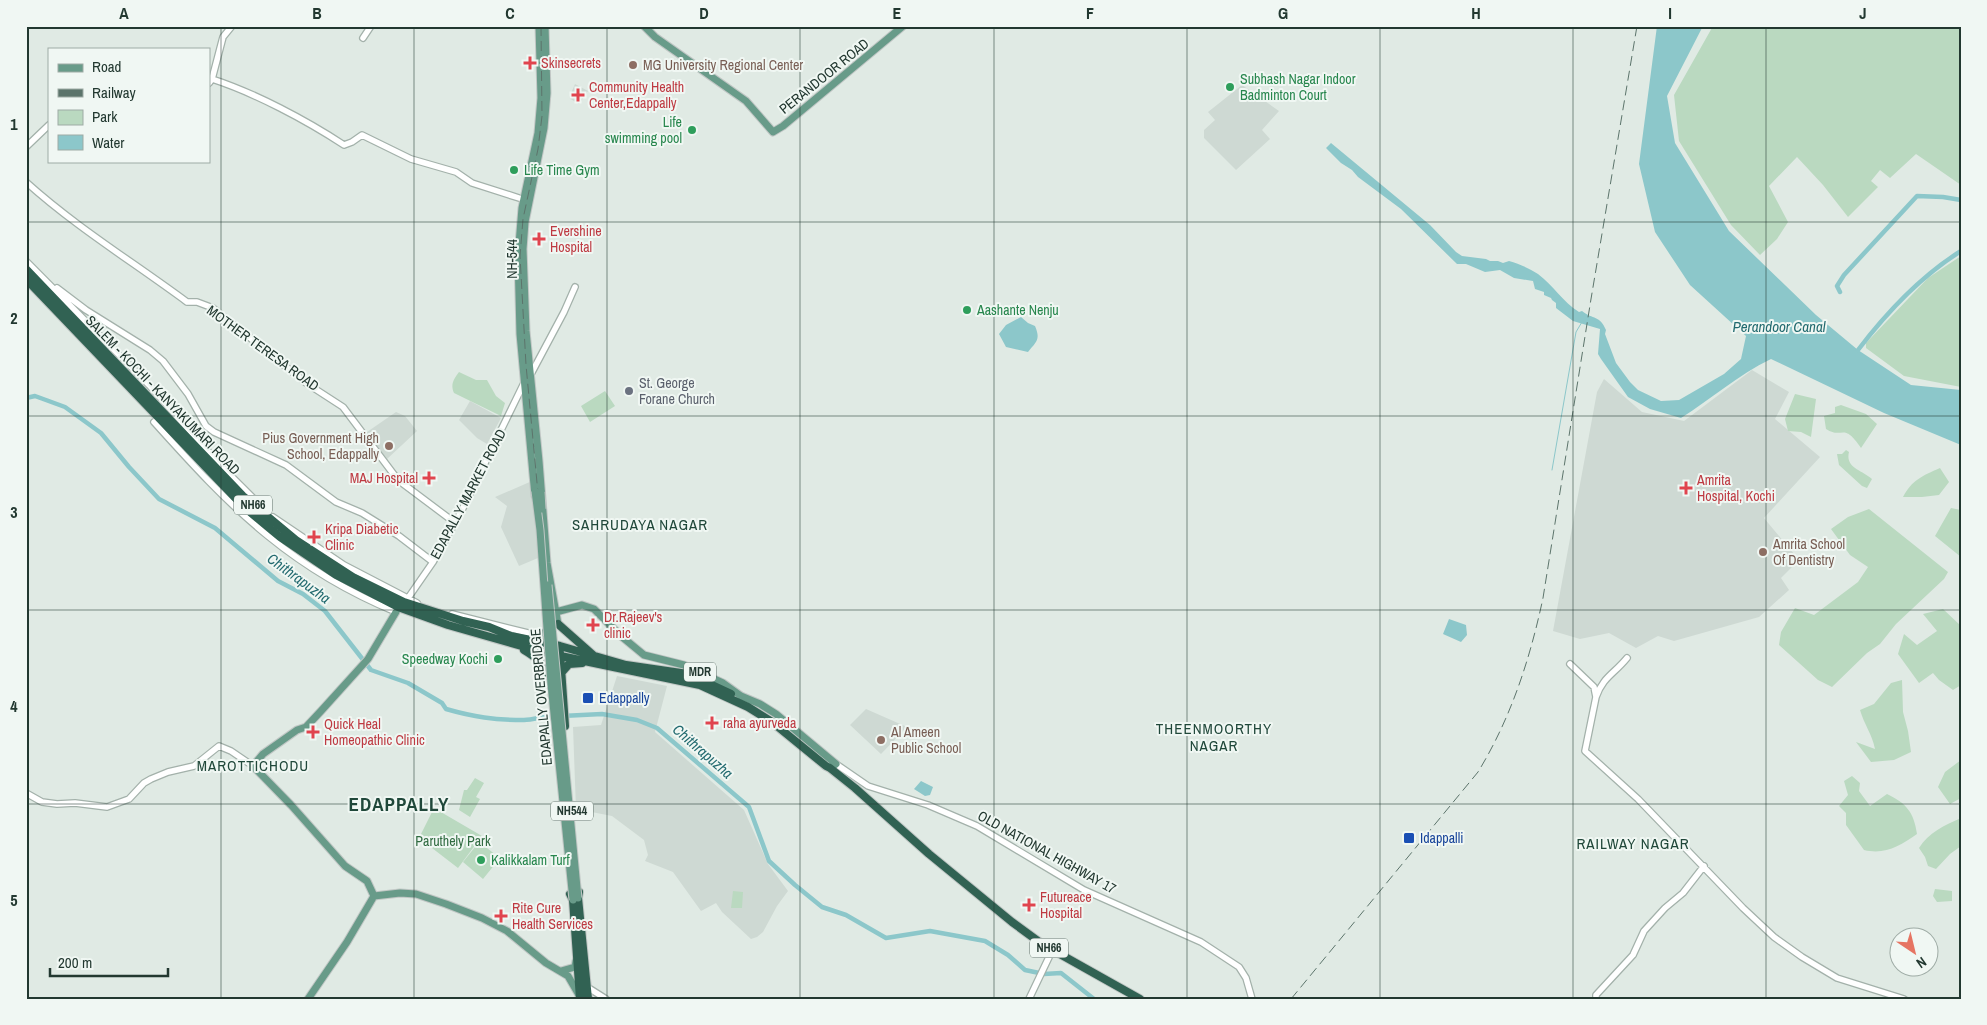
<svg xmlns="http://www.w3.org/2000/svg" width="1987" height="1025" font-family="'Archivo Narrow',sans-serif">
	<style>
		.built { fill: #ced9d3 }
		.green { fill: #bad9c0 }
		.water { fill: #8cc7ca }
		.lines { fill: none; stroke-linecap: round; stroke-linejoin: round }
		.stream { stroke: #8cc7ca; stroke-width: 1 }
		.canal { stroke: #8cc7ca; stroke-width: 4.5 }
		.minor-casing { stroke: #a3b1aa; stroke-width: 8 }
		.major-casing { stroke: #c1c7c5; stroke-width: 9 }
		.highway-casing { stroke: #c1c7c5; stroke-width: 10 }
		.minor { stroke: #fff; stroke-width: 5.5 }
		.major { stroke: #689b89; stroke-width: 7 }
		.highway { stroke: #316253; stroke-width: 8 }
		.rail { stroke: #5c746b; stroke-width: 1; stroke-dasharray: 10 5; stroke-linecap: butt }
		.major-bridge-casing { stroke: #c1c7c5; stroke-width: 9; stroke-linecap: butt }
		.major-bridge { stroke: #689b89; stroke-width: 7 }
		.grid { fill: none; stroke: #223830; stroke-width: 1; stroke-opacity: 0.55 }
		.health-dot { fill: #e0444e; stroke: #f0f7f3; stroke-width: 2 }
		.education-dot { fill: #8d6e63; stroke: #f0f7f3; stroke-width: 2 }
		.leisure-dot { fill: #2e9e5b; stroke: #f0f7f3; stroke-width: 2 }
		.worship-dot { fill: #6b7280; stroke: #f0f7f3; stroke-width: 2 }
		.transit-dot { fill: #1a4fb4; stroke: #f0f7f3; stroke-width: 2 }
		.labels { text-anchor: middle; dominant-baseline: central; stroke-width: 4; stroke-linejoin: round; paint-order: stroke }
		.shield { fill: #f0f7f3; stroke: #60716a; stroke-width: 1 }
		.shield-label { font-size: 12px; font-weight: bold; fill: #223830 }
		.health-label { font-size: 14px; fill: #be3a42; stroke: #f0f7f3; text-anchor: start }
		.education-label { font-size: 14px; fill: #785e54; stroke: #f0f7f3; text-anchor: start }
		.street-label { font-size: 14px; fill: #223830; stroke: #f0f7f3 }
		.leisure-label { font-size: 14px; fill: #27864d; stroke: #f0f7f3; text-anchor: start }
		.worship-label { font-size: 14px; fill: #5b616d; stroke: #f0f7f3; text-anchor: start }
		.transit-label { font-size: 14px; fill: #164399; stroke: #f0f7f3; text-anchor: start }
		.park-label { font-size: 14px; fill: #306b41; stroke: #f0f7f3 }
		.water-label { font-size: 15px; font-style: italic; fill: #226a6f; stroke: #f0f7f3 }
		.neighbourhood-label { font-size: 15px; letter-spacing: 1px; fill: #20483a; stroke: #f0f7f3 }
		.district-label { font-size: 19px; font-weight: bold; letter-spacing: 1px; fill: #20483a; stroke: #f0f7f3 }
		.neatline { fill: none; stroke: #223830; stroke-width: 2 }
		.grid-label { font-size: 16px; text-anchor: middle; font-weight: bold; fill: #223830 }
	</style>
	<rect width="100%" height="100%" fill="#e0eae4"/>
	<path class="built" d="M 575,84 L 588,91 L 579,104 L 569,98 Z
		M 1242,85 L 1279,111 L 1262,130 L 1270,139 L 1236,170 L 1204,138 L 1204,130 L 1215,120 L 1208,112 Z
		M 1752,370 L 1789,392 L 1775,419 L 1820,457 L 1764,518 L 1799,560 L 1781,578 L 1789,590 L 1759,617 L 1674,641 L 1658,636 L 1636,648 L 1609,633 L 1580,639 L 1553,631 L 1597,392 L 1604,379 L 1642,412 L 1684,421 Z
		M 470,401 L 501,418 L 487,444 L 477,438 L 459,420 Z
		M 396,412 L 405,416 L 417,431 L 387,459 L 367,432 Z
		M 532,481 L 538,558 L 519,566 L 501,527 L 507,506 L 495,497 Z
		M 617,676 L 667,686 L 655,732 L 744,810 L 768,864 L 788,891 L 777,906 L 763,932 L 757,937 L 751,939 L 722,912 L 716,903 L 701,911 L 673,872 L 645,861 L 648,855 L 644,840 L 612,816 L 576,809 L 573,727 L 601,725 Z
		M 866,709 L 907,727 L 881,754 L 850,725 Z"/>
	<path class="green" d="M 1713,26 L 1961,26 L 1961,185 L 1916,154 L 1890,178 L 1880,170 L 1871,181 L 1878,187 L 1848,217 L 1823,185 L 1797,157 L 1769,186 L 1788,222 L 1777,239 L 1760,255 L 1731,225 L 1679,141 L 1674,95 Z
		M 1961,256 L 1961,387 L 1904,376 L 1866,348 L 1866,343 L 1928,278 Z
		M 459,372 L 476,380 L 487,380 L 496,396 L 505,403 L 501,416 L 454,393 C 450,384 454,379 459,372 Z
		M 605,391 L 615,406 L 590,422 L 581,406 Z
		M 1795,394 L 1816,399 L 1811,437 L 1801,432 L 1788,431 L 1785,419 Z
		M 1841,405 L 1866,414 L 1877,424 L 1861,448 C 1843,421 1843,440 1826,429 L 1824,416 L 1835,413 L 1835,407 Z
		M 1846,450 L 1849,452 C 1845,468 1862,470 1872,479 L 1867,488 L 1862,486 L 1839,465 L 1837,454 L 1842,454 Z
		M 1940,468 L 1949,482 L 1939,495 L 1922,497 L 1903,497 C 1912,480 1922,476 1940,468 Z
		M 1951,508 L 1961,510 L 1961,557 L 1935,536 Z
		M 1869,509 L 1948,572 L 1944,579 L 1896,624 L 1880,644 L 1867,653 L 1832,687 L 1818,680 L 1779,645 L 1781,632 L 1795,608 L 1814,615 L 1858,582 L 1868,567 L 1850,555 L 1831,529 L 1848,517 Z
		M 1943,609 L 1961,626 L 1961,685 L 1953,690 L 1939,680 L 1933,673 L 1919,683 L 1898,654 L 1904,634 L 1917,645 L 1937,631 L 1923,614 Z
		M 1902,680 L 1903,712 L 1908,731 L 1911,752 L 1894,760 L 1871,762 L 1856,742 L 1875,749 C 1872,734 1864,724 1860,710 L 1874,704 L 1891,683 Z
		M 1961,760 L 1961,798 L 1950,804 L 1938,787 L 1945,772 Z
		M 1852,776 L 1860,783 L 1859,791 L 1870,806 L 1887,794 C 1906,803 1914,812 1917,834 C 1900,846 1885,855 1864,850 L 1846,825 L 1846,813 L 1839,806 L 1848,795 L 1844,781 Z
		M 475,778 L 484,783 L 476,797 L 480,799 L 470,817 L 459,810 L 464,790 L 467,790 Z
		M 434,808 L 482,836 L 458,868 L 419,838 Z
		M 1961,818 L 1961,846 L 1950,854 L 1936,869 L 1928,866 L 1925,857 L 1919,848 C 1928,833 1945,825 1961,818 Z
		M 479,842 L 500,858 L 483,879 L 463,862 Z
		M 1935,889 L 1952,891 L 1952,901 L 1937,902 L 1933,896 Z
		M 733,891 L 743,892 L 742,908 L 731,908 Z"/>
	<path class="water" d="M 1657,26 L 1703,26 L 1667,96 L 1675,143 L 1729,231 L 1816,315 L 1858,350 L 1911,385 L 1961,390 L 1961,445 L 1884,413 L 1771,359 C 1738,375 1711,399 1681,418 L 1650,409 L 1628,397 L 1601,359 L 1598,354 L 1600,329 L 1573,321 L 1556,308 L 1556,303 L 1552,300 L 1551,298 L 1544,295 L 1544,292 L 1535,289 L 1533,281 L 1514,278 L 1500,270 L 1485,272 L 1466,264 L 1457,264 L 1401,209 L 1358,177 L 1352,170 L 1341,163 L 1326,148 L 1331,143 L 1430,225 L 1456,252 L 1462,256 L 1486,259 L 1490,261 L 1498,261 L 1503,263 L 1509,261 C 1519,264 1529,268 1538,274 C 1553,285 1563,302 1579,312 L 1582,311 C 1593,320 1600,315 1606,330 L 1605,334 L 1616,363 L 1630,382 L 1638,390 L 1661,401 L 1679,400 L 1724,374 L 1741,359 L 1746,336 L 1690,285 L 1655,232 L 1639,164 Z
		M 1021,317 L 1028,323 L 1035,326 C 1041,340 1036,342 1028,352 L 1006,347 L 999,334 L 1006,325 Z
		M 1449,619 L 1466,625 L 1467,635 L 1461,642 L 1443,634 Z
		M 921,781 L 933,787 L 930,795 L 925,796 L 914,789 Z"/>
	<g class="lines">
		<path class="stream" d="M 1552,470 L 1576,332 L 1582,322"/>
		<path class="canal" d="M 1840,292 L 1837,286 L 1844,275 L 1917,196 L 1943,197 L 1961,200
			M 1858,350 C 1887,312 1921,276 1961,251
			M 26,398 L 35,396 L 65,407 L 101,433 L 129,467 L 159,499 L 215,528 L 278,581 L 303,594 L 325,611 L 371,670 L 408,683 L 442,703 L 446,709 C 474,717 494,720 524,720 C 534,720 544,716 555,716
			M 562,716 L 602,714 L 637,720 L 657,728 L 749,807 L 769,861 L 795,885 L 822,907 L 846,915 L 886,938 L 930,931 L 985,941 L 1008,955 L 1025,970 L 1044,974 L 1061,973 L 1094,999"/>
		<g class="minor-casing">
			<path id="minor" d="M 363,38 L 371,26
				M 212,79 C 255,93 306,120 344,145 L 352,142 L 362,135 L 411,159 L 456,172 L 472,183 L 519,198
				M 209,83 L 212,79 L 223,37 L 232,26
				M 26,147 L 49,125
				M 26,182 C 76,227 133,262 187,302 L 197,302 L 213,308 L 306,383 L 343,407 L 398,480 L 454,522
				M 26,261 L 149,385 L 224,469 L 266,511
				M 57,288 L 86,310 L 150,350 L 163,361 L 188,394 L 206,426 L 214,432 L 286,465 L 336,502 L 362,513 L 399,536 L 433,562
				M 531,374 L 564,312 L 575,287
				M 154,422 C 190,462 226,502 268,536 C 306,567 350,593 396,612
				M 273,517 L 344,565 L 417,603
				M 406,601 L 433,562 L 462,510 L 524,383
				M 452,614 L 540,636
				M 1570,664 L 1594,687 L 1596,697 L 1585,751 L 1638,799 L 1743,908 L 1774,937 L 1802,957 L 1837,978 L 1904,999
				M 1596,697 C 1603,677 1614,674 1627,658
				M 836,764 L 868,786 L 928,805 L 977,826 L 1084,890 L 1201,942 L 1239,967 L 1246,978 L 1252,999
				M 26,793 L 42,802 L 57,804 L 75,803 L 107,807 L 129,799 L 144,783 L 151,779 L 168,772 L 194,766 L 219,746 L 231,751 L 253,766
				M 587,987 L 606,999
				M 1029,999 L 1050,955
				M 1596,999 L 1596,995 L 1633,955 L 1644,931 L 1665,908 L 1683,893 L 1704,866"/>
		</g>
		<g class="major-casing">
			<path id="major" d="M 545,26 L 547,93 L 544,128 L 525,222 L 523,249 L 526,331 L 539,461 L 547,563 L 558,624
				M 644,26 L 655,37 L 746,101 L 773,132 L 783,126 L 903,26
				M 535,496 L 520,334 L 518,256 L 522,208 L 538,133 L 541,98 L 539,26
				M 556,612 L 582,605 L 594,609 L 621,636 L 644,655 L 684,665 L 723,683 L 741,696 L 760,704 L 776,714 L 836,764 L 830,768
				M 374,896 L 367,881 L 345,866 L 291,805 L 253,766 L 263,754 L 297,730 L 306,727 L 321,711 L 368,659 L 396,612
				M 561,971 L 575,967 L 576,961
				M 308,999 L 347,942 L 374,896 L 400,893 L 416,894 L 446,904 L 482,918 L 507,931 L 546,963 L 568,976 L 579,995"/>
		</g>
		<g class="highway-casing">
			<path id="highway" d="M 26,269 L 243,496 L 296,540 L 353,577 L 404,602 L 463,621 L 489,627 L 511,636 L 560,646 L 626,665 L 688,674 L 731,694
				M 26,279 L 244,507 L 280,537 L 336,575 L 398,607 L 448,625 L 546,653 L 700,685 L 748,707 L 772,722 L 826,766 L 830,768 L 855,788 L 929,854 L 1012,922 L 1042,944 L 1140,999
				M 558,624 L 593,655
				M 529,640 L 544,633
				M 524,650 C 536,657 546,665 549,680
				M 560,653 L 565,726
				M 561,673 L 569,664 L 582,663
				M 579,892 L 578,898 L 588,999
				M 570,894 L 573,900 L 580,999"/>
		</g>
		<use href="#minor" class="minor"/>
		<use href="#major" class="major"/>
		<use href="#highway" class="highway"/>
		<path class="rail" d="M 541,26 L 542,116 L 538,149 L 523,219 L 520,256 L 526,365 L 539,504 L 554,707
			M 1291,999 L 1478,772 C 1511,718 1530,659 1543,598 L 1591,299 L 1637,26"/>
		<g class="major-bridge-casing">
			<path id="major-bridge" d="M 535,491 L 540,530 L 551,684 L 573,900
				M 541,492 L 542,509
				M 548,585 L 578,898"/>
		</g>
		<use href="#major-bridge" class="major-bridge"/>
	</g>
	<path class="grid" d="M 221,26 L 221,999M 414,26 L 414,999M 607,26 L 607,999M 800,26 L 800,999M 994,26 L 994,999M 1187,26 L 1187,999M 1380,26 L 1380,999M 1573,26 L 1573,999M 1766,26 L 1766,999M 26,222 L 1961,222M 26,416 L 1961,416M 26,610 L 1961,610M 26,804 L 1961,804"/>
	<g class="health-dot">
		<path d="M527.5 55.5h5v5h5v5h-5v5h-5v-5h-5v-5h5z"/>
		<path d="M575.5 87.5h5v5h5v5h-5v5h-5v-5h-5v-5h5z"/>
		<path d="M536.5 231.5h5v5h5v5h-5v5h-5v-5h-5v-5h5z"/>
		<path d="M426.5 470.5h5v5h5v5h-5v5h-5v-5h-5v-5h5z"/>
		<path d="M1683.5 480.5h5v5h5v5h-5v5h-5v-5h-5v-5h5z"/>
		<path d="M311.5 529.5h5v5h5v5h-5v5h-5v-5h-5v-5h5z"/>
		<path d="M590.5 617.5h5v5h5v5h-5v5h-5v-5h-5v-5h5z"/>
		<path d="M709.5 715.5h5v5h5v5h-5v5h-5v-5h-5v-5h5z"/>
		<path d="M310.5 724.5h5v5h5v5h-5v5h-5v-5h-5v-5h5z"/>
		<path d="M1026.5 897.5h5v5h5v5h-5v5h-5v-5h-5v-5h5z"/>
		<path d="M498.5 908.5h5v5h5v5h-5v5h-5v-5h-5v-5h5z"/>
	</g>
	<g class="education-dot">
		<circle cx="633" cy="65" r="5"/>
		<circle cx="389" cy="446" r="5"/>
		<circle cx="1763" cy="552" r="5"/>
		<circle cx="881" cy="740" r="5"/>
	</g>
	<g class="leisure-dot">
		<circle cx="1230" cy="87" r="5"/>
		<circle cx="692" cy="130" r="5"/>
		<circle cx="514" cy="170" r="5"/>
		<circle cx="967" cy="310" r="5"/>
		<circle cx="498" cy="659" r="5"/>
		<circle cx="481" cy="860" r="5"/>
	</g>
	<circle class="worship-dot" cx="629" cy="391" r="5"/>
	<g class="transit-dot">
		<rect x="582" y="692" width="12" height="12" rx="2.5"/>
		<rect x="1403" y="832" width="12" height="12" rx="2.5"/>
	</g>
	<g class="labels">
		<g class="shield">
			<rect x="234" y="495.5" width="38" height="19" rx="4"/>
			<rect x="684" y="662.5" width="32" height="19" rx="4"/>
			<rect x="551" y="801.5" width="42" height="19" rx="4"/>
			<rect x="1030" y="938.5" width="38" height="19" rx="4"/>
		</g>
		<g class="shield-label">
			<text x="253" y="505">NH66</text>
			<text x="700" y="672">MDR</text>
			<text x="572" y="811">NH544</text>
			<text x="1049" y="948">NH66</text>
		</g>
		<g class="health-label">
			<text x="541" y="63">Skinsecrets</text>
			<text x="589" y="87">Community Health<tspan x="589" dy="16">Center,Edappally</tspan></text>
			<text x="550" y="231">Evershine<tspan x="550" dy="16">Hospital</tspan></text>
			<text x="418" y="478" text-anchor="end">MAJ Hospital</text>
			<text x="1697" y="480">Amrita<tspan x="1697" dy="16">Hospital, Kochi</tspan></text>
			<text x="325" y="529">Kripa Diabetic<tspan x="325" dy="16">Clinic</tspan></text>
			<text x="604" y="617">Dr.Rajeev's<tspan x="604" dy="16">clinic</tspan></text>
			<text x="723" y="723">raha ayurveda</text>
			<text x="324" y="724">Quick Heal<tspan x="324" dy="16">Homeopathic Clinic</tspan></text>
			<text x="1040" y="897">Futureace<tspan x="1040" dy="16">Hospital</tspan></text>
			<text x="512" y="908">Rite Cure<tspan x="512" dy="16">Health Services</tspan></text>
		</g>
		<g class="education-label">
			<text x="643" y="65">MG University Regional Center</text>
			<text x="379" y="438" text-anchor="end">Pius Government High<tspan x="379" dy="16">School, Edappally</tspan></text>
			<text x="1773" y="544">Amrita School<tspan x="1773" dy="16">Of Dentistry</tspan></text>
			<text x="891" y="732">Al Ameen<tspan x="891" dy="16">Public School</tspan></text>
		</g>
		<g class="street-label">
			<text transform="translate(824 76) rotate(-39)">PERANDOOR ROAD</text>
			<text transform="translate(512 259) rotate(-90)">NH-544</text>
			<text transform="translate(263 348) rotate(36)">MOTHER TERESA ROAD</text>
			<text transform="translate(163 395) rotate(46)">SALEM - KOCHI - KANYAKUMARI ROAD</text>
			<text transform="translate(468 494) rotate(-62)">EDAPALLY MARKET ROAD</text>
			<text transform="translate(541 697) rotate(-95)">EDAPALLY OVERBRIDGE</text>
			<text transform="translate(1047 852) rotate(29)">OLD NATIONAL HIGHWAY 17</text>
		</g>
		<g class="leisure-label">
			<text x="1240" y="79">Subhash Nagar Indoor<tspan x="1240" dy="16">Badminton Court</tspan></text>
			<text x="682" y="122" text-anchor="end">Life<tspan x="682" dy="16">swimming pool</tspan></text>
			<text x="524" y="170">Life Time Gym</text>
			<text x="977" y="310">Aashante Nenju</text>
			<text x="488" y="659" text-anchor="end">Speedway Kochi</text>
			<text x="491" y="860">Kalikkalam Turf</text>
		</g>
		<g class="worship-label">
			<text x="639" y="383">St. George<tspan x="639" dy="16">Forane Church</tspan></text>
		</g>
		<g class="transit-label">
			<text x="599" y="698">Edappally</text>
			<text x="1420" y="838">Idappalli</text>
		</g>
		<g class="park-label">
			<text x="453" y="841">Paruthely Park</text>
		</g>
		<g class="water-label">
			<text x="1779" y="326">Perandoor Canal</text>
			<text transform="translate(299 578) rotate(36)">Chithrapuzha</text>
			<text transform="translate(703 751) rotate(41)">Chithrapuzha</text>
		</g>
		<g class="neighbourhood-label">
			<text x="640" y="524">SAHRUDAYA NAGAR</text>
			<text x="1214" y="728">THEENMOORTHY<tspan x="1214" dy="17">NAGAR</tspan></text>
			<text x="253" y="765">MAROTTICHODU</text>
			<text x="1633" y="843">RAILWAY NAGAR</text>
		</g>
		<g class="district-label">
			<text x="399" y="804">EDAPPALLY</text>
		</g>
	</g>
	<rect width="1987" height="1025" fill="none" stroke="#f0f7f3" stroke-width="55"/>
	<rect x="48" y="48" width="162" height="115" fill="#f0f7f3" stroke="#9eaba5"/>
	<rect x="58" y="64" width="25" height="8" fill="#689b89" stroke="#9eaba5"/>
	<text x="92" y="72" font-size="15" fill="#223830">Road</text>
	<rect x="58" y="89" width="25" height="8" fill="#5c746b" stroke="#9eaba5"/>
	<text x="92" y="98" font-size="15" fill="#223830">Railway</text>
	<rect x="58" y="110" width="25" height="15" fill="#bad9c0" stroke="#9eaba5"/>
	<text x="92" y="122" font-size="15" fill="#223830">Park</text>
	<rect x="58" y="135" width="25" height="15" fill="#8cc7ca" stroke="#9eaba5"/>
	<text x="92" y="148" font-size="15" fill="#223830">Water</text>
	<g transform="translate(1914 952) rotate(145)"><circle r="24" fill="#f0f7f3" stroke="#9eaba5"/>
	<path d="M0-4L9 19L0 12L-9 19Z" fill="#e67462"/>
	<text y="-8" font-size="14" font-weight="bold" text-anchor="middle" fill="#223830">N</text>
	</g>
	<path d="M50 968v8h118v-8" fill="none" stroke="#223830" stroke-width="2.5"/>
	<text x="58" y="968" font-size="15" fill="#223830" stroke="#f0f7f3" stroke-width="4" paint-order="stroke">200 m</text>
	<rect x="28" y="28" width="1932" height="970" class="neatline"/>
	<g class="grid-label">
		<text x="124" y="19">A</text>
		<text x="317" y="19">B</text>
		<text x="510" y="19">C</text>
		<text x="704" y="19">D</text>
		<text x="897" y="19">E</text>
		<text x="1090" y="19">F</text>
		<text x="1283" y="19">G</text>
		<text x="1476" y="19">H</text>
		<text x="1670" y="19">I</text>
		<text x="1863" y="19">J</text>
		<text x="14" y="130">1</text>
		<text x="14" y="324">2</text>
		<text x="14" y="518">3</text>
		<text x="14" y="712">4</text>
		<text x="14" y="906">5</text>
	</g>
</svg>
